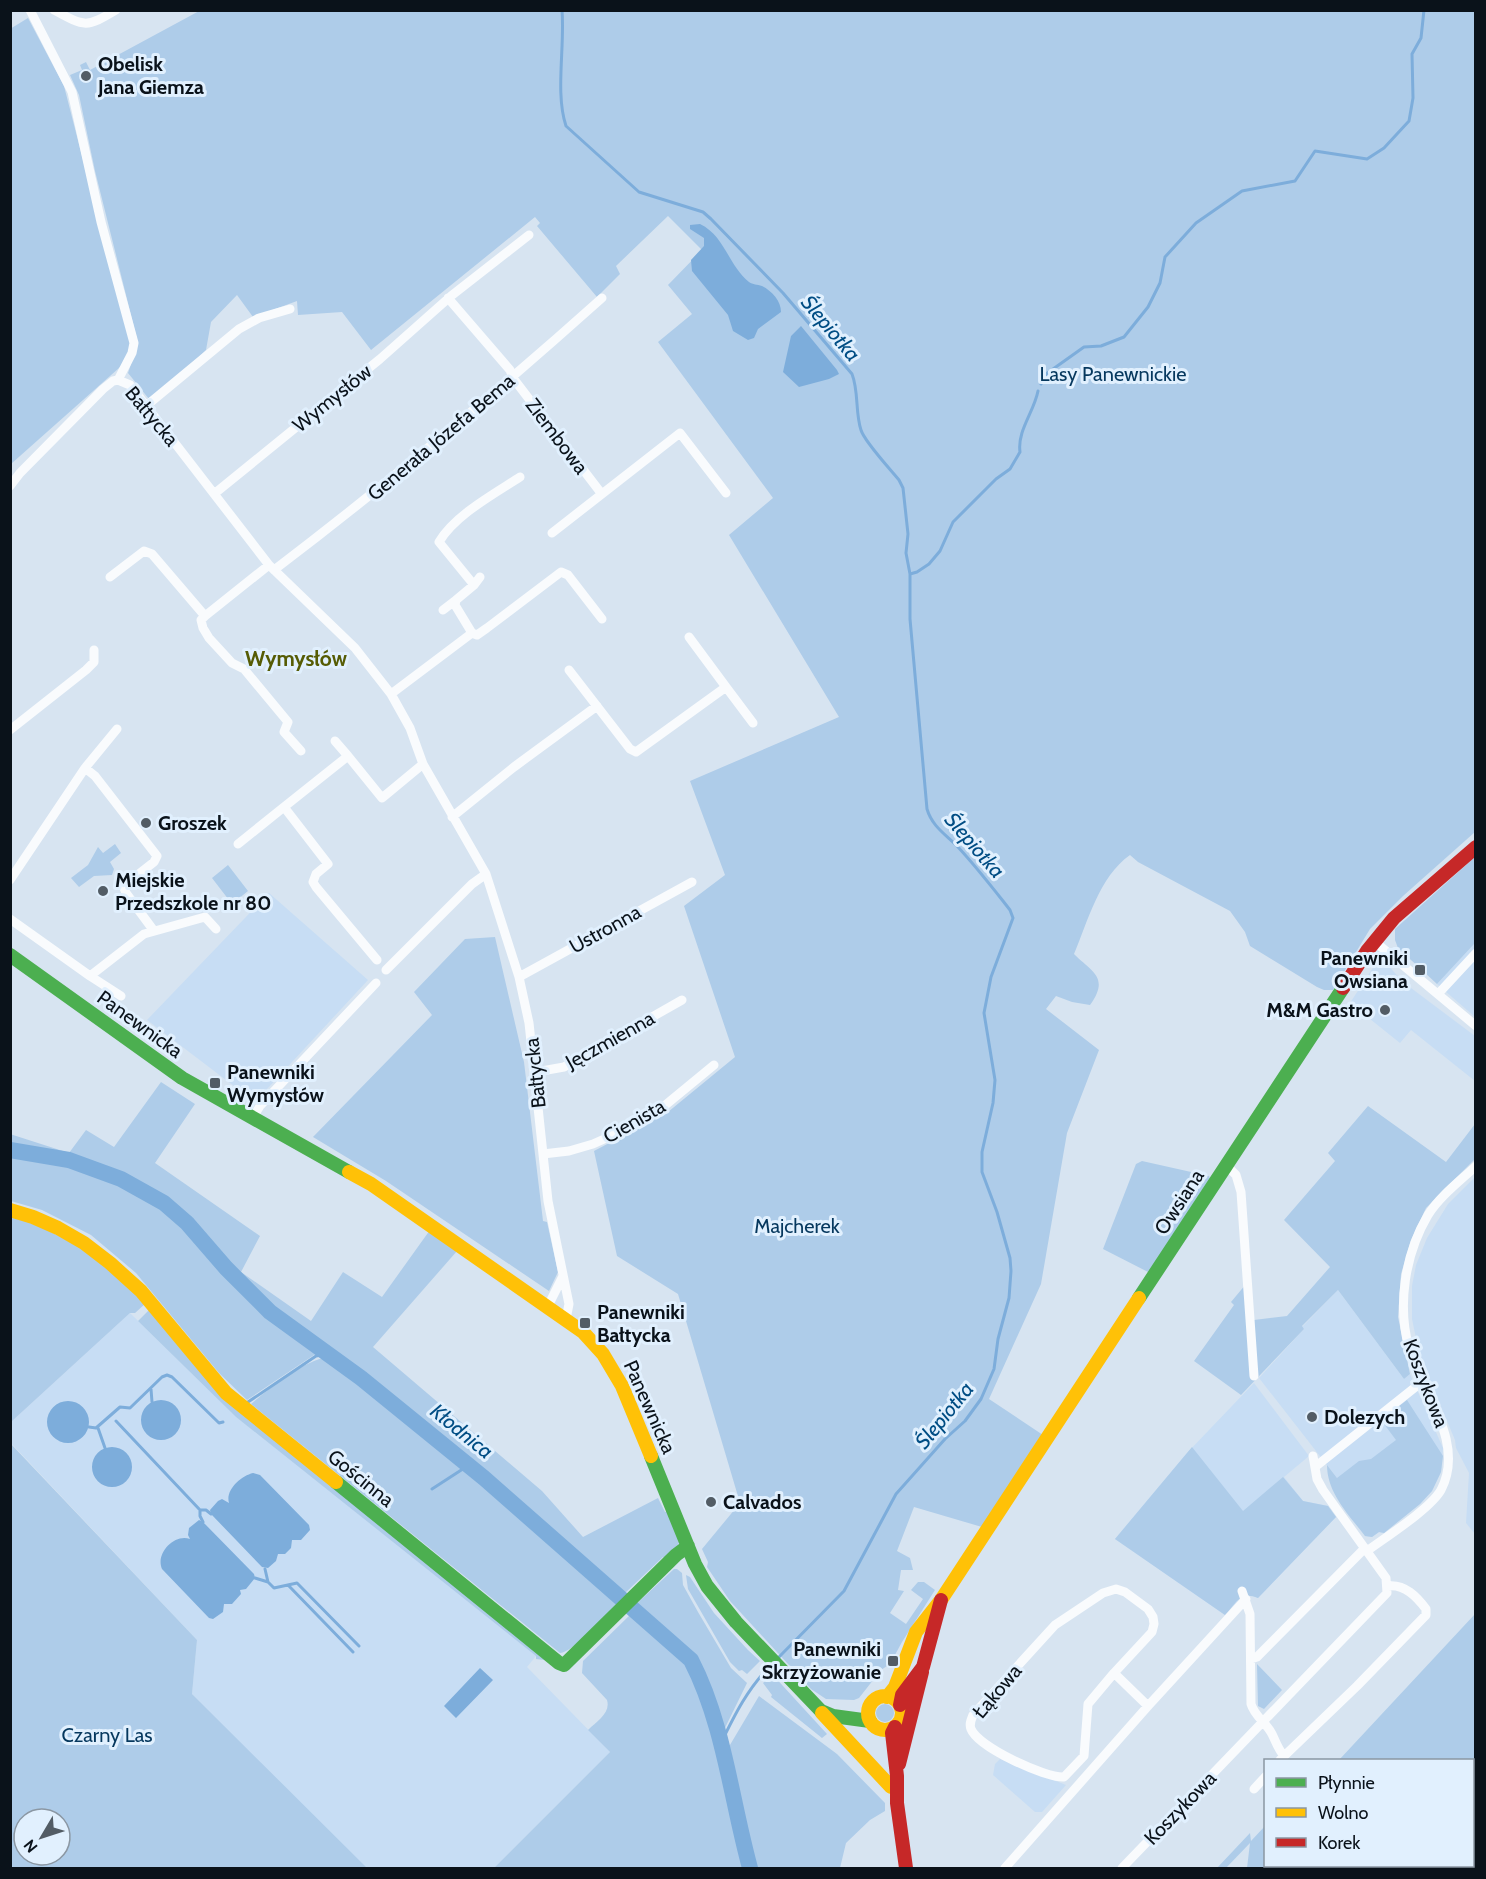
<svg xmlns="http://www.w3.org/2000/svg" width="1486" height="1879" font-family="Cabin,sans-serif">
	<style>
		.built { fill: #c7ddf4 }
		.green { fill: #aecce9; fill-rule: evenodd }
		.water { fill: #7daddb }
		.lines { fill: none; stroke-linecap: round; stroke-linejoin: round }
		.stream { stroke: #7daddb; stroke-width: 3 }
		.river { stroke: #7daddb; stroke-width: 16 }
		.street { stroke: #f9fbfd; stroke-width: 9 }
		.fast { stroke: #4caf50; stroke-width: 14 }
		.slow { stroke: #ffc107; stroke-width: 14 }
		.jam { stroke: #c62828; stroke-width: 14 }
		.poi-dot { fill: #525c65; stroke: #e1f0fe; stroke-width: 2 }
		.labels { text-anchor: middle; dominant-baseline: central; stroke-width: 6; stroke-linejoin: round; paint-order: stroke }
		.poi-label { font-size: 20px; font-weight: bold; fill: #0a121a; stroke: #e1f0fe; text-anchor: start }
		.park-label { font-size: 20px; fill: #06385e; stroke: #e1f0fe }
		.street-label { font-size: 20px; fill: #0a121a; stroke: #e1f0fe }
		.water-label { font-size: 21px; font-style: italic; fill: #004d84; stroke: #e1f0fe }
		.neighbourhood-label { font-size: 21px; font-weight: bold; fill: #565c05; stroke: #e1f0fe }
	</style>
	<rect width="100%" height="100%" fill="#d7e4f1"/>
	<path class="built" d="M 269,893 L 368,980 L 255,1102 L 147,1020 Z
		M 1475,943 L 1475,1017 L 1437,984 Z
		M 1378,960 L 1386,963 L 1403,982 L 1475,1036 L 1475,1081 L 1411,1030 L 1400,1043 L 1350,1003 Z
		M 1475,1177 L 1475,1534 L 1466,1523 L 1469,1473 L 1456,1448 L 1455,1440 L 1426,1371 L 1418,1348 L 1412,1319 L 1412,1286 L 1416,1265 L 1427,1238 L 1448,1204 Z
		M 1338,1290 L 1404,1379 L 1410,1374 L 1443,1448 L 1441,1472 L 1432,1491 L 1420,1504 L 1384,1533 L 1379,1532 L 1372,1537 L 1365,1536 L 1344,1487 L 1259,1378 L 1304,1329 L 1302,1327 Z
		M 130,1313 L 236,1417 L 536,1656 L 527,1667 L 610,1752 L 494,1868 L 367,1868 L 362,1865 L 192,1694 L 197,1640 L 11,1443 L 11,1422 Z
		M 1254,1383 L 1309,1456 L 1284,1477 L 1303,1501 L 1328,1506 L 1336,1517 L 1258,1598 L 1248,1594 L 1241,1597 L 1225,1615 L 1115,1539 L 1187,1453 Z
		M 1000,1759 L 1066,1785 L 1042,1812 L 1035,1812 L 993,1775 L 995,1764 Z"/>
	<path class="green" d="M 201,10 L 1475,11 L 1475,832 L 1403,896 L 1370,929 L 1333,990 L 1324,990 L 1317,987 L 1250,946 L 1245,932 L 1230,911 L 1138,862 L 1130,855 C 1099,877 1088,921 1074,954 C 1092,972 1110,977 1090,1005 L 1072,1002 L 1056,996 L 1046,1009 L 1099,1050 L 1067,1133 L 1041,1284 L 989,1399 L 1043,1435 L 982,1527 L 914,1507 L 897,1551 L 910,1558 L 913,1570 L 901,1570 L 898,1590 L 904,1591 L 890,1613 L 906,1624 L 923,1599 L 911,1590 L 918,1582 L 924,1582 L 935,1590 L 902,1642 L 890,1664 L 881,1670 L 859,1698 L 854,1700 L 826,1699 L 811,1689 L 730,1601 L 707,1567 L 708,1562 L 702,1549 L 740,1503 L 678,1294 L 617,1256 L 594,1151 L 668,1112 L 735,1057 L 684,906 L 725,875 L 690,781 L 839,717 L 729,535 L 773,498 L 658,342 L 692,314 L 668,285 L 702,250 L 668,216 L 616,266 L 620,274 L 597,297 L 537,226 L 540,223 L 535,217 L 371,350 L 342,312 L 298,315 L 297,301 L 253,317 L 237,295 L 211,322 L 206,350 L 180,375 L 149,399 L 128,373 L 138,343 L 95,171 L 79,95 L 70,75 L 82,70 L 80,65 L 86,62 L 90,70 Z
		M 28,18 L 64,86 L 130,343 L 128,360 L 11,464 L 10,29 Z
		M 115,844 L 121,853 L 110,862 L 114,869 L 112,875 L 94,876 L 79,887 L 71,878 L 88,865 L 98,847 L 103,853 Z
		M 1475,857 L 1475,943 L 1437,984 L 1398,948 L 1395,940 L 1395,929 Z
		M 228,865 L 248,891 L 232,904 L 212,878 Z
		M 495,937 L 524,1062 L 543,1221 L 547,1222 L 558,1272 L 549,1291 L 386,1181 L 313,1137 L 432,1015 L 414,992 L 465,939 Z
		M 161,1082 L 195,1104 L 155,1163 L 260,1236 L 241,1272 L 311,1321 L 343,1272 L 382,1297 L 430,1230 L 457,1251 L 373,1347 L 542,1491 L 583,1537 L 658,1498 L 665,1512 L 669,1511 L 679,1542 L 678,1547 L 665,1559 L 663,1557 L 623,1595 L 483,1471 L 363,1375 L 274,1309 L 234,1271 L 193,1223 L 168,1199 L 115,1171 L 63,1155 L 11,1146 L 10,1134 L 69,1153 L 86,1130 L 114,1147 Z
		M 1368,1106 L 1446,1162 L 1475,1124 L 1475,1159 L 1426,1208 L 1411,1240 L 1401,1274 L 1398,1317 L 1410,1374 L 1404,1379 L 1338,1290 L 1302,1326 L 1304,1329 L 1241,1395 L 1194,1361 L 1234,1305 L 1231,1302 L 1246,1284 L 1254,1320 L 1287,1316 L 1330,1267 L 1284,1220 L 1335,1161 L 1328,1153 Z
		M 11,1153 L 69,1162 L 120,1182 L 161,1205 L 182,1224 L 217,1263 L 268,1313 L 321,1353 L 314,1355 L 247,1400 L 219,1373 L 136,1273 L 91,1235 L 42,1210 L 11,1201 Z
		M 1142,1161 L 1209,1176 L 1211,1181 L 1150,1273 L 1103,1249 L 1136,1164 Z
		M 11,1215 L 28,1220 L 89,1252 L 146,1303 L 135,1313 L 130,1313 L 11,1422 Z
		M 150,1309 L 207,1379 L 542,1655 L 544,1660 L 536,1659 L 536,1656 L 236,1417 L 138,1321 Z
		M 328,1357 L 483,1481 L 618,1603 C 607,1614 574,1652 560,1653 L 251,1404 C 271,1387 303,1361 328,1357 Z
		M 1407,1400 L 1443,1456 L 1441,1472 L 1432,1491 L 1420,1504 L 1384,1533 L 1379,1532 L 1372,1537 L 1365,1536 C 1349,1515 1327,1493 1327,1465 L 1337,1478 L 1359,1461 L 1371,1459 L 1396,1440 L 1381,1420 Z
		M 10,1443 L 197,1640 L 192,1694 L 367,1868 L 11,1868 ZM 24,1819 L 60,1819 L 60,1855 L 24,1855 Z
		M 1192,1447 L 1243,1511 L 1283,1477 L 1303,1501 L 1328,1506 L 1336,1517 L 1258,1598 C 1240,1591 1237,1602 1225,1615 L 1115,1539 Z
		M 674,1569 L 677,1569 L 682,1573 L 683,1585 L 698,1612 L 731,1668 L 747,1683 L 722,1734 L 707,1683 L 689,1653 L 634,1606 Z
		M 686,1575 L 690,1577 L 714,1613 L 748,1650 L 760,1661 L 747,1674 L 742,1670 L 739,1671 L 730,1662 L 688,1589 Z
		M 632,1613 L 688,1662 L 702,1687 L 719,1744 L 735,1823 L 748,1868 L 494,1868 L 610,1752 L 588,1730 C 597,1721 611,1713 607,1700 L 582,1673 L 583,1661 Z
		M 1475,1614 L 1475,1868 L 1247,1868 L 1250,1843 L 1226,1868 L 1217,1868 L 1250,1833 L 1251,1841 L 1265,1826 L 1266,1866 L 1472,1866 L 1472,1760 L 1339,1760 Z
		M 1257,1664 L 1282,1690 L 1264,1709 L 1258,1706 Z
		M 772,1674 L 827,1734 L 822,1738 L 771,1697 L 772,1695 L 763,1683 Z
		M 759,1696 L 837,1754 L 885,1803 L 885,1811 L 870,1820 L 846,1843 L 840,1868 L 757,1868 L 727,1750 Z
		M876 1713a9 9 0 1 1 18 0a9 9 0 1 1-18 0Z"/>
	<path class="water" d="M 700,224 C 725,236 728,265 749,282 C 753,285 757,284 762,286 C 772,291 781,301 781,312 L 758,329 L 754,338 L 748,340 L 733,331 L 728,315 L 692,271 L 691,260 L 704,246 L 704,238 L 690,229 L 690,225 Z
		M 801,326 L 837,370 L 839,374 L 829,379 L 799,387 L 783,372 L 791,336 Z
		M141 1420a20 20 0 1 1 40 0a20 20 0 1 1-40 0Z
		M47 1422a21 21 0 1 1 42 0a21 21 0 1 1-42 0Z
		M92 1467a20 20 0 1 1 40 0a20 20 0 1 1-40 0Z
		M 253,1473 L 260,1475 L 309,1525 L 310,1530 L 301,1540 L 292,1540 L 291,1548 L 285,1554 L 278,1554 L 276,1561 L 268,1568 L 262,1567 L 211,1514 L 210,1510 L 218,1501 L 222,1499 L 229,1503 C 225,1490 241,1476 253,1473 Z
		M 199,1520 L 203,1522 L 254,1574 L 255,1578 L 246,1589 L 240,1590 L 241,1594 L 232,1604 L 224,1604 L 223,1612 L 213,1619 L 209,1618 L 162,1569 C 155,1553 175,1533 190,1539 L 188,1535 L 189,1528 Z
		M 480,1668 L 493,1680 L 456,1718 L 444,1706 Z"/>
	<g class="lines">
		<path class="stream" d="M 562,10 C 565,47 555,93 566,126 L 639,192 L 703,212 L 711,219 L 783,293 L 852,374 C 859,392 855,412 861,430 C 864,441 890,469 899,480 L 903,488 L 908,534 L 906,553 L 910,574 L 910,619 L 927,809 C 932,826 945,834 957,846 C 973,863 988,882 1003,901 L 1010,910 L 1013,918 L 991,977 L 984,1013 L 995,1080 L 993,1103 L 982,1152 L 982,1172 L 997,1212 L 1010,1258 L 1011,1271 L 1009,1298 L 998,1339 L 994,1369 L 981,1399 L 965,1421 L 945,1439 L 896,1494 L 844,1591 L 778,1658
			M 1041,384 L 1046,374 L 1084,347 L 1101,346 L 1124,337 L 1148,307 L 1160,283 L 1165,257 L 1196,223 L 1242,191 L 1295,181 L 1315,151 L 1367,159 L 1384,148 L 1409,121 L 1413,98 L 1412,54 L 1421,38 L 1424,10
			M 910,574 L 917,572 L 929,564 L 940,551 L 953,522 L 996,479 L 1010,469 L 1020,452 C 1017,431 1034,412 1038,391
			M 151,1389 L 152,1402
			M 248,1402 L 316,1356 L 328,1354
			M 116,1421 L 200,1510 L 200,1516 L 203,1522
			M 89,1427 L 96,1428 L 120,1407 L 130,1408 L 162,1377 L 167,1375 L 172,1377 L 219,1423 L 223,1422
			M 98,1428 L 105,1448
			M 432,1489 L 469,1465
			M 200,1510 L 206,1510 L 211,1514
			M 265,1569 L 268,1582
			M 255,1578 L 268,1582 L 274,1588 L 297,1583 L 359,1646
			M 288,1585 L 353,1652
			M 721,1743 C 735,1714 748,1688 771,1665"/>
		<path class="river" d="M 10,1150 L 69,1160 L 121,1179 L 164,1203 L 187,1223 L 226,1268 L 270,1312 L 361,1378 L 484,1478 L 691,1660 C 724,1724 731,1799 750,1868"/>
		<path class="street" d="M 30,10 L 72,92 L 101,222 L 134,343 L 132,353 L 118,380
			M 54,10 C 85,27 86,28 116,10
			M 448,298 L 510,370 L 513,378 L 601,493
			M 118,380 L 130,385 L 269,565 L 355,648 L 391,694 L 410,728 L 423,764 L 486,874 L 519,977 L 529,1023 L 548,1201 L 569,1304 L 566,1319
			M 146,406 L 239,329 L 259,318 L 290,309
			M 10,486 L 20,473 L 103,389 L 113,381 L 118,380
			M 214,494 L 380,359 L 451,296 L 529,235
			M 552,533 L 680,433 L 726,493
			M 274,570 C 387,484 496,393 602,298
			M 110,577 L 144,551 L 152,554 L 205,616 L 201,620 L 203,628 L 209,638 L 232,663 L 244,669 L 288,722 L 284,732 L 301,751
			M 474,585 L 439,542 C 455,515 494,494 520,477
			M 443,610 L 456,600
			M 205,616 L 269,565
			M 472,633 L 455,605 L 456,600 L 474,585 L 480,577
			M 569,670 L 630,749 L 636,752 L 726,687 L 689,637
			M 726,687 L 753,723
			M 391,694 L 472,633 L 477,635 L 487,628 L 561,572 L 568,575 L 602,619
			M 10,730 L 86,670 L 94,662 L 94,650
			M 335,741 L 348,756
			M 85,768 L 95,776 L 157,856 L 154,862 L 126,884 L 124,888 L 126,893 L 154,931
			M 284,807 L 348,756 L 382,798 L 423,764
			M 452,817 L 514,767 L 597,706
			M 238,844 L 284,807 L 328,864 L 316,874 L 313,882 L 316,887 L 377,960
			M 10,880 L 85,768 L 117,729
			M 10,919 L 90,976 L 144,934 L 205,917 L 216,929
			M 1374,941 L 1476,1026
			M 386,970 L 472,884 L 486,874
			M 90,976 L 121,996
			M 519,977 L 692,882
			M 1438,994 L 1476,953
			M 536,1072 L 564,1067 L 682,1000
			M 252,1119 L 260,1106 L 376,983
			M 543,1154 L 569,1151 L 593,1144 L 613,1135 L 663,1107 L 714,1065
			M 1226,1165 L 1236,1175 L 1241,1192 L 1254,1376
			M 548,1306 L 563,1276
			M 1315,1467 L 1423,1381
			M 1367,1551 C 1386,1537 1430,1509 1441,1490 C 1466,1442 1422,1392 1409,1348 C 1397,1305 1405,1254 1428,1215 C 1440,1196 1460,1181 1476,1166
			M 1242,1591 L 1250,1614 L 1251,1704 C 1255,1717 1266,1722 1272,1734 C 1276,1742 1278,1749 1284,1756
			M 1251,1659 L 1257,1657 L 1365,1548
			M 1114,1673 L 1088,1704 L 1084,1756 L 1064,1777 C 1045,1778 978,1747 971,1729 C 969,1724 971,1720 973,1715 L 1055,1625 L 1103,1593 L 1116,1589 L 1125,1592 L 1148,1609 L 1153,1617 L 1154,1624 L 1152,1632 L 1114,1673 L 1148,1706
			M 1280,1760 L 1357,1686 L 1426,1615 L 1426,1609 C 1417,1597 1405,1584 1388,1586
			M 1254,1789 L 1266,1776
			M 1005,1868 L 1148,1706 L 1246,1599
			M 1122,1868 L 1387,1593 L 1386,1578 L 1323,1490 L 1317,1479 L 1313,1456"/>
		<path class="fast" d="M 10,955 L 182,1078 L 349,1172
			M 1139,1298 L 1343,988
			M 651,1456 L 695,1564 L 707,1586 L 736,1622 L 821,1711 L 833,1716 L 870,1721
			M 336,1482 L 559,1663 L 564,1665 L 676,1555 L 688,1546"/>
		<path class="slow" d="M 349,1172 L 371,1184 L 583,1332 L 603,1354 L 622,1386 L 651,1456
			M 10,1210 L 33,1217 L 58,1228 L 84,1243 L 110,1263 L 141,1291 L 226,1393 L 336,1482
			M868 1713a17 17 0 1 1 34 0a17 17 0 1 1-34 0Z
			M 887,1697 L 895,1687 L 916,1632 L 941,1600 L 1139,1298
			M 822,1713 L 891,1787"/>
		<path class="jam" d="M 1343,988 L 1367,951 L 1394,918 L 1476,847
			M 900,1705 L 902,1695 L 923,1667 L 941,1600
			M 895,1727 L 892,1733 L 897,1776 L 897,1803 L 906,1868
			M 899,1764 L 922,1672"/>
	</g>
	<g class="poi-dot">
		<circle cx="86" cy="76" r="6"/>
		<circle cx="146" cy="823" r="6"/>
		<circle cx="103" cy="891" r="6"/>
		<rect x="1414" y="964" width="12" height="12" rx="3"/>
		<circle cx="1385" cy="1010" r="6"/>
		<rect x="209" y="1077" width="12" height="12" rx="3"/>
		<rect x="579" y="1317" width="12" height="12" rx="3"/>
		<circle cx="1312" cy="1417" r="6"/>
		<circle cx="711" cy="1502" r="6"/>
		<rect x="887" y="1655" width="12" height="12" rx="3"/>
	</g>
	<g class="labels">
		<g class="poi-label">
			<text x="98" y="64">Obelisk<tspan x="98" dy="23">Jana Giemza</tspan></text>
			<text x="158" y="823">Groszek</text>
			<text x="115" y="880">Miejskie<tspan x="115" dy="23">Przedszkole nr 80</tspan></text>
			<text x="1408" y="958" text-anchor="end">Panewniki<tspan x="1408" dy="23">Owsiana</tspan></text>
			<text x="1373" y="1010" text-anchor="end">M&amp;M Gastro</text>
			<text x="227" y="1072">Panewniki<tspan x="227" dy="23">Wymysłów</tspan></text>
			<text x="597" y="1312">Panewniki<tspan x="597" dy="23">Bałtycka</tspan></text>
			<text x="1324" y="1417">Dolezych</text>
			<text x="723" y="1502">Calvados</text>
			<text x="881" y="1649" text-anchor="end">Panewniki<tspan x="881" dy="23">Skrzyżowanie</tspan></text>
		</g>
		<g class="park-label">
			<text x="1113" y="374">Lasy Panewnickie</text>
			<text x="797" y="1226">Majcherek</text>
			<text x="107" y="1735">Czarny Las</text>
		</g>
		<g class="street-label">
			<text transform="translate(332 398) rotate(-39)">Wymysłów</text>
			<text transform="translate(152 416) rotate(50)">Bałtycka</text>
			<text transform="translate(557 436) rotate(53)">Ziembowa</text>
			<text transform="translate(441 437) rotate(-40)">Generała Józefa Bema</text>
			<text transform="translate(605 929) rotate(-29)">Ustronna</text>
			<text transform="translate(140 1024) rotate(36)">Panewnicka</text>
			<text transform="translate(610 1040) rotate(-29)">Jęczmienna</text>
			<text transform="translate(535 1073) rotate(-96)">Bałtycka</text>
			<text transform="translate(634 1121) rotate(-30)">Cienista</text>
			<text transform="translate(1179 1202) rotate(-57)">Owsiana</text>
			<text transform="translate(1426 1383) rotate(69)">Koszykowa</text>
			<text transform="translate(650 1407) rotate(66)">Panewnicka</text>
			<text transform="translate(361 1478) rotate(39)">Gościnna</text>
			<text transform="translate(997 1691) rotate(-50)">Łąkowa</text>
			<text transform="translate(1180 1808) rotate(-46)">Koszykowa</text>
		</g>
		<g class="water-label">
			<text transform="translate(831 328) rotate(50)">Ślepiotka</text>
			<text transform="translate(975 845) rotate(49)">Ślepiotka</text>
			<text transform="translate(944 1415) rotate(-51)">Ślepiotka</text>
			<text transform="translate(462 1431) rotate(39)">Kłodnica</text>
		</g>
		<g class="neighbourhood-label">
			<text x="296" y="658">Wymysłów</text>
		</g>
	</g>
	<rect width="1486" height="1879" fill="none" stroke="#0a121a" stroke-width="24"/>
	<rect x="1264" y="1759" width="210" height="108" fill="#e1f0fe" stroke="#8b97a3" stroke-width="1.5"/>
	<rect x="1276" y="1778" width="30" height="9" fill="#4caf50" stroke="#8b97a3" stroke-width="1.5"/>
	<text x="1318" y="1789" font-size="18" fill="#0a121a">Płynnie</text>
	<rect x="1276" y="1808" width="30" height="9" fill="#ffc107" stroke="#8b97a3" stroke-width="1.5"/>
	<text x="1318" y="1819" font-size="18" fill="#0a121a">Wolno</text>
	<rect x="1276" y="1838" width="30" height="9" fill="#c62828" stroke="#8b97a3" stroke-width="1.5"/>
	<text x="1318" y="1849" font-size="18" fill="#0a121a">Korek</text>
	<g transform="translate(42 1837) rotate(231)"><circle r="28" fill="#e1f0fe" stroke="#8b97a3" stroke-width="1.5"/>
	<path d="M0-4.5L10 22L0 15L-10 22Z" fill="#525c65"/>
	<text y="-9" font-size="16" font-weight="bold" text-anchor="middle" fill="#0a121a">N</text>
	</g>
</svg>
